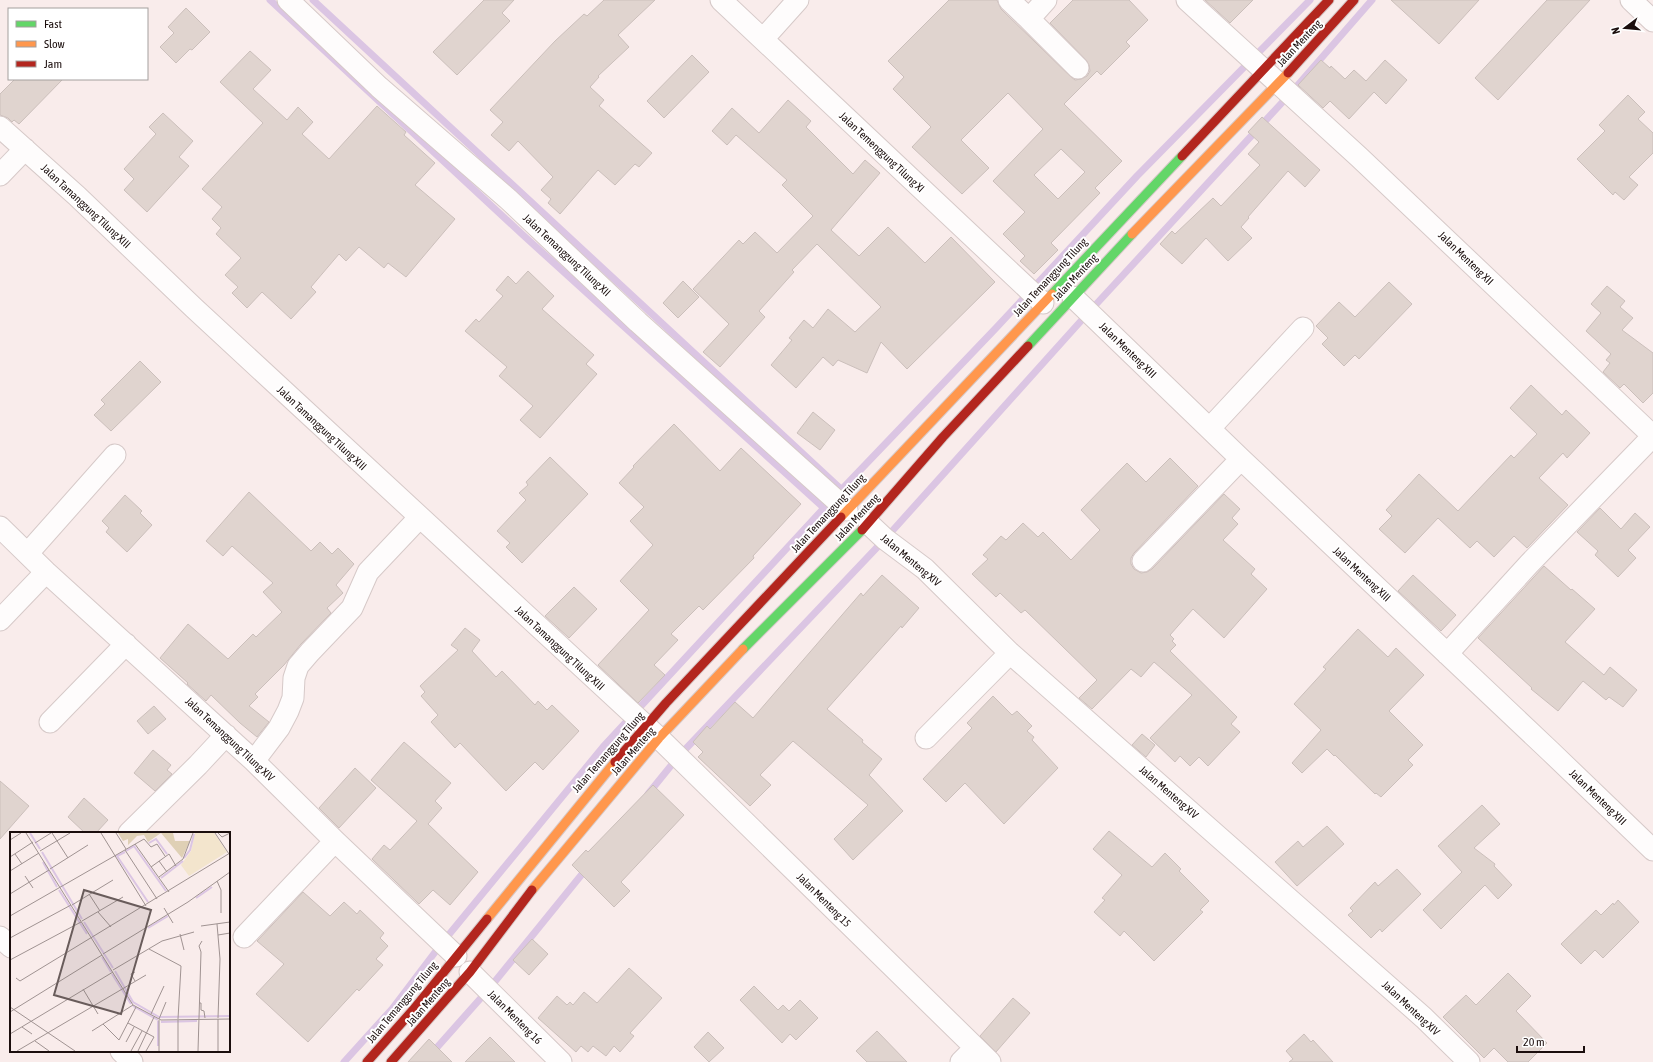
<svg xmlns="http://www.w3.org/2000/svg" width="1653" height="1062" font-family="'Asap Condensed',sans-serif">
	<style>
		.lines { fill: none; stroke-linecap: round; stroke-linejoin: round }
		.stream { stroke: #dbc5e3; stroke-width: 7 }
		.building { fill: #e0d4cf; stroke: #cbbfbb; fill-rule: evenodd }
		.street-casing { stroke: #d6c9c8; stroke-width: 23 }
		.fast-casing { stroke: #d6c9c8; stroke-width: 11 }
		.slow-casing { stroke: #d6c9c8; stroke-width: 11 }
		.jam-casing { stroke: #d6c9c8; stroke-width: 11 }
		.street { stroke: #fefcfc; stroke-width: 21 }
		.fast { stroke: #63d668; stroke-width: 9 }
		.slow { stroke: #ff974d; stroke-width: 9 }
		.jam { stroke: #b3261e; stroke-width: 9 }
		.labels { text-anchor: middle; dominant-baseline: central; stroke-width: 4; stroke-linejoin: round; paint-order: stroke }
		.street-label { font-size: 11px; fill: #1b0e0d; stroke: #fff }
		.inset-river { fill: none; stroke: #dbc5e3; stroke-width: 2 }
		.inset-road { fill: none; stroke: #a09392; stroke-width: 1 }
		.view { fill: #695c5b; fill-opacity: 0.15; stroke: #695c5b; stroke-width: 2 }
		.inset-edge { fill: none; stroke: #1b0e0d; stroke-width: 2 }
	</style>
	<rect width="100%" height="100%" fill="#f9eceb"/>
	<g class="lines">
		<path class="stream" d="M 270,0 L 523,235 L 824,508
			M 313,0 L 841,489
			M 648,794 L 678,757 L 885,539 L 1089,312 L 1290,94 L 1372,0
			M 344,1062 L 392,1009 L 442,943 L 603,747 L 824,508 L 996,328 L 1137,176 L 1310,0
			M 424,1062 L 488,990 L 587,868"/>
	</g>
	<path class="building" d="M 484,0 L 514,0 L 502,13 L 510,21 L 457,75 L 433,52 Z
		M 604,0 L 655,0 L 618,35 L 629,47 L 598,76 L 599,77 L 590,87 L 604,100 L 599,106 L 652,153 L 639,167 L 635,164 L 615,185 L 598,170 L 560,214 L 548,203 L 551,199 L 541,190 L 553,177 L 518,141 L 509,151 L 491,135 L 503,122 L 490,110 L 555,41 L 584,14 L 587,16 Z
		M 949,0 L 997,0 L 1001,9 L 1070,76 L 1075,80 L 1081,79 L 1087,76 L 1090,71 L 1089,65 L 1086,60 L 1050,23 L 1073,0 L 1129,0 L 1148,20 L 1126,42 L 1130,46 L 1101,75 L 1097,71 L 1064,104 L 1122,161 L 1095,188 L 1100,193 L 1051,243 L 1058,250 L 1034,274 L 1020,261 L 1025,256 L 1003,234 L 1025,212 L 993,181 L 1043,129 L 1008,93 L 961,140 L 989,168 L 962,194 L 912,147 L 931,127 L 893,89 L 904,77 L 888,61 ZM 1061,149 L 1085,172 L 1058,199 L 1034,175 Z
		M 1205,0 L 1253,0 L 1230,23 Z
		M 1391,0 L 1479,0 L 1439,44 Z
		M 1547,0 L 1590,0 L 1498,100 L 1475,78 Z
		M 186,8 L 210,32 L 192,50 L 190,49 L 176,63 L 160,47 L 174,33 L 168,27 Z
		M 250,51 L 271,70 L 253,89 L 287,120 L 298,107 L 313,122 L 302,134 L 329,159 L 377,106 L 406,132 L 404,135 L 435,163 L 415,185 L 455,219 L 406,277 L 388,263 L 384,268 L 359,247 L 346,261 L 339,254 L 311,287 L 316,292 L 291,319 L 262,292 L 247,308 L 232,293 L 238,287 L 225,275 L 241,258 L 216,234 L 221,228 L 212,219 L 222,207 L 202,189 L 263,123 L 220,82 Z
		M 692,55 L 709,72 L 664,118 L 647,101 Z
		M 1321,60 L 1330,68 L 1331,66 L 1345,79 L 1354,70 L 1366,81 L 1385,60 L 1407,80 L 1386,104 L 1374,92 L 1349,119 L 1330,101 L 1323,108 L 1298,85 Z
		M 15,79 L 63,79 L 19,124 L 14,120 L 12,122 L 8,118 L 0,115 L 0,94 Z
		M 1628,95 L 1645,112 L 1638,119 L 1653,133 L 1653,153 L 1629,177 L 1638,185 L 1624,200 L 1615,192 L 1613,195 L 1577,159 L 1605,131 L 1599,125 Z
		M 788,100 L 811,121 L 806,127 L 853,174 L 865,160 L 880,173 L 831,230 L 859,256 L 888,227 L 925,263 L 951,237 L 995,282 L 907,369 L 881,342 L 867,373 L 838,360 L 833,366 L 823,357 L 796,388 L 771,365 L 792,340 L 789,338 L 804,320 L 813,328 L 828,309 L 855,332 L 881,307 L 817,244 L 792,270 L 794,272 L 759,311 L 765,317 L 720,367 L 703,352 L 729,324 L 693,289 L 739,240 L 743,244 L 755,232 L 777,253 L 813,216 L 782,185 L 787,180 L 736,135 L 727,145 L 712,131 L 732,108 L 759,133 Z
		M 163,113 L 193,141 L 179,157 L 189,166 L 147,212 L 124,190 L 134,179 L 124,169 L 156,134 L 149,127 Z
		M 1262,117 L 1320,170 L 1305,187 L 1288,171 L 1248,217 L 1249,218 L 1241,227 L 1252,238 L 1228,261 L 1206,238 L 1182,264 L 1160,244 L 1172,231 L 1175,234 L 1213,198 L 1221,206 L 1260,165 L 1248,154 L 1259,142 L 1248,132 Z
		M 528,271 L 554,296 L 542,309 L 594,355 L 586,364 L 597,374 L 540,438 L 520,420 L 533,406 L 499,376 L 507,367 L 465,331 L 476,319 L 479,322 L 503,296 L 496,290 L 508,276 L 516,284 Z
		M 683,281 L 699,297 L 678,318 L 663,303 Z
		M 1389,282 L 1412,304 L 1359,359 L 1355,355 L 1344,366 L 1322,344 L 1328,338 L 1316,326 L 1339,302 L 1355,317 Z
		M 1607,286 L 1625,301 L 1620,307 L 1633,318 L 1622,330 L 1653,353 L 1653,393 L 1643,403 L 1624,384 L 1620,388 L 1603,372 L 1610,363 L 1606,360 L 1611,354 L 1586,331 L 1601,313 L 1591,304 Z
		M 140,361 L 161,382 L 111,431 L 94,415 L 105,404 L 101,400 Z
		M 1531,385 L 1562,415 L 1566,410 L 1590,433 L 1567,458 L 1563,453 L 1539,478 L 1568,505 L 1527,548 L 1514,536 L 1494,557 L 1477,541 L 1470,548 L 1438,518 L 1405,553 L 1379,529 L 1392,516 L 1386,510 L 1419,474 L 1458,511 L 1511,455 L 1514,458 L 1537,434 L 1510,408 Z
		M 813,412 L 835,430 L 820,450 L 797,433 Z
		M 674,424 L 720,471 L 741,448 L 801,504 L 753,556 L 754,558 L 703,610 L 699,606 L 671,634 L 678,640 L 654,665 L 665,675 L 638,703 L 598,665 L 649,610 L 620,581 L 653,545 L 630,521 L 644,507 L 619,483 L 634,467 L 633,466 Z
		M 550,457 L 588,494 L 522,563 L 506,547 L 510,543 L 497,531 L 526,500 L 519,493 L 528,485 L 526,482 Z
		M 1170,458 L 1198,486 L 1134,553 L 1131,558 L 1131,564 L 1134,569 L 1141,573 L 1147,572 L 1152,569 L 1224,494 L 1240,509 L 1232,518 L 1238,524 L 1223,540 L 1255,569 L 1251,574 L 1267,589 L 1224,638 L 1193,609 L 1170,635 L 1174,639 L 1172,641 L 1176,645 L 1170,651 L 1237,717 L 1231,724 L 1240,732 L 1208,766 L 1199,757 L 1190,766 L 1180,756 L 1175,762 L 1150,738 L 1192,695 L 1154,662 L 1141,677 L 1131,669 L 1092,709 L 1079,698 L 1097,680 L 1025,610 L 1021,613 L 1000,593 L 996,597 L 972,574 L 988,559 L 983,555 L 1001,536 L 1006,540 L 1023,523 L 1038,537 L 1043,532 L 1071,560 L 1100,530 L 1081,510 L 1127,463 L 1146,482 Z
		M 249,492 L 311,551 L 320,542 L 332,554 L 338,548 L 354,564 L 336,585 L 343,593 L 327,608 L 331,613 L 301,644 L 284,665 L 255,694 L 258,697 L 249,706 L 269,722 L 257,737 L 240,723 L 211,695 L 206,701 L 187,684 L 188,683 L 160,658 L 188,624 L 228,659 L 253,634 L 256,637 L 282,612 L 263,592 L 273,583 L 232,546 L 223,556 L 206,541 Z
		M 125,495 L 142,511 L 140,513 L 152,525 L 127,552 L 106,532 L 109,528 L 102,521 Z
		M 1600,508 L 1621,529 L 1635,513 L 1650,527 L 1628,550 L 1636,558 L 1618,577 L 1595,555 L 1598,551 L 1577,532 Z
		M 1544,566 L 1571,590 L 1572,589 L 1595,609 L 1565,642 L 1604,675 L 1610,667 L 1637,690 L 1623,707 L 1609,697 L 1606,700 L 1583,681 L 1558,711 L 1531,689 L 1532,688 L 1478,638 Z
		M 882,575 L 919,608 L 902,628 L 901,626 L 827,709 L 863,740 L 862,742 L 882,759 L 869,775 L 903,811 L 853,860 L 834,839 L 868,805 L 793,741 L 760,775 L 771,785 L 750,806 L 698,757 L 703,752 L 693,742 L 707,726 L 710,729 L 735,702 L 753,718 L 861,593 L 863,596 Z
		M 1413,575 L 1456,615 L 1441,631 L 1398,591 Z
		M 574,587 L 597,609 L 569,638 L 545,616 Z
		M 465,628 L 480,640 L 472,651 L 496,677 L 502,671 L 535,705 L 538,701 L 547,710 L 552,705 L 579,731 L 543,770 L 535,762 L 506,791 L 460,743 L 455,748 L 431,722 L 438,715 L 421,696 L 425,692 L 420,686 L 458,650 L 451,645 Z
		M 1358,629 L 1388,657 L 1396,648 L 1424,675 L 1389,711 L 1423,745 L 1408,760 L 1413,765 L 1381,797 L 1376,793 L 1375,794 L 1335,755 L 1334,756 L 1327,749 L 1302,773 L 1292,763 L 1321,730 L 1294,704 L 1326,669 L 1323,667 Z
		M 993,696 L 1012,715 L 1017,711 L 1032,726 L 1027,731 L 1034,737 L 1032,740 L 1058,768 L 1004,824 L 965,783 L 946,802 L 923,779 L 972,728 L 967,723 Z
		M 154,706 L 166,719 L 148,734 L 137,721 Z
		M 1142,734 L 1155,745 L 1146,757 L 1132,745 Z
		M 404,742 L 451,783 L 435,801 L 442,808 L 428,824 L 478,872 L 450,905 L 433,890 L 419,904 L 372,859 L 384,845 L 390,850 L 417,821 L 371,780 Z
		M 153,750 L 171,765 L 167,770 L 172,774 L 155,791 L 134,773 Z
		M 355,768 L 376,788 L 339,828 L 319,808 Z
		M 0,781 L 29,806 L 0,839 Z
		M 653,785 L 684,815 L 621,882 L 630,891 L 614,907 L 572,865 L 586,850 L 588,852 Z
		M 84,798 L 108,820 L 96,833 L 85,833 L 68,817 Z
		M 1482,805 L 1500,824 L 1474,848 L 1495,864 L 1494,866 L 1512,885 L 1498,899 L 1485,885 L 1441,929 L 1423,910 L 1462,872 L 1438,846 Z
		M 1327,826 L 1344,844 L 1297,886 L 1275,862 L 1298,841 L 1303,847 Z
		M 1109,831 L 1152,867 L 1165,853 L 1181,869 L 1179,871 L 1209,901 L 1200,910 L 1203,912 L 1154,961 L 1124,931 L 1120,936 L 1094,912 L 1105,900 L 1102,898 L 1122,875 L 1093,849 Z
		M 1397,869 L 1421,894 L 1382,932 L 1380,929 L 1371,938 L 1348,915 L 1353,911 L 1350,908 L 1375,882 L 1378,886 Z
		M 303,892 L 330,916 L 344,902 L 357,914 L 360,910 L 384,933 L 380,938 L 388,946 L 376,959 L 383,965 L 359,991 L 357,989 L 308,1042 L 256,994 L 284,964 L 257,941 Z
		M 1618,900 L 1639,922 L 1603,958 L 1595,950 L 1581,964 L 1561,944 L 1596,910 L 1601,915 L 1613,903 L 1614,905 Z
		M 532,939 L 548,954 L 529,975 L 513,960 Z
		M 629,968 L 662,998 L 630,1033 L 634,1036 L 620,1052 L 614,1046 L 606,1056 L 593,1046 L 588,1052 L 581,1046 L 576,1052 L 538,1018 L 557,996 L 567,1005 L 570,1002 L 573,1005 L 584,992 L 597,1003 Z
		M 1508,973 L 1531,996 L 1516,1011 L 1547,1043 L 1528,1062 L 1508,1062 L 1494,1048 L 1484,1058 L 1443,1017 L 1466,995 L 1476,1005 Z
		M 754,986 L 778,1010 L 783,1005 L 789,1011 L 800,1000 L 818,1018 L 796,1040 L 790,1034 L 782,1043 L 740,1000 Z
		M 1013,998 L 1030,1013 L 996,1052 L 980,1036 Z
		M 877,1031 L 907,1062 L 867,1062 L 856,1051 Z
		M 708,1032 L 724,1048 L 709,1062 L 694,1047 Z
		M 1304,1034 L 1311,1042 L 1313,1040 L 1333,1062 L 1289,1062 L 1293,1059 L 1286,1051 Z
		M 490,1037 L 515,1062 L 465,1062 Z
		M 429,1039 L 452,1062 L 408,1062 Z"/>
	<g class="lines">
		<g class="street-casing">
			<path id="street" d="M 288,0 L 379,87 L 508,199 L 638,322 L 847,510
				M 721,0 L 1043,303
				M 1009,0 L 1029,19 L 1046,0
				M 1187,0 L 1359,157 L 1653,436
				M 1631,0 L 1653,21
				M 1029,19 L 1078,68
				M 763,39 L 798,0
				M 0,127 L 77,196 L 194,308 L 659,738 L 990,1062
				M 0,175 L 25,149
				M 1073,297 L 1241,459 L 1550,751 L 1653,850
				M 1210,428 L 1303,328
				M 869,524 L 885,539 L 925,569 L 1010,653 L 1424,1018 L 1469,1062
				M 0,527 L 46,572 L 254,761 L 335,841 L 456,956
				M 28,553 L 115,455
				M 1143,561 L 1241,459
				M 0,620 L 46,572
				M 1447,654 L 1529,564 L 1653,436
				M 50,722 L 126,644
				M 926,738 L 1010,653
				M 254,761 L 279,728 L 288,711 L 293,698 L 294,678 L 298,666 L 310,652 L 352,608 L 368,572 L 419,518
				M 129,833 L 198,765 L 226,735
				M 0,937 L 11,947
				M 244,937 L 335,841
				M 470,972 L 561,1062
				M 121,1051 L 132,1062
				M 961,1062 L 975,1048"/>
		</g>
		<g class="fast-casing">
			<path id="fast" d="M 1052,294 L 1182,156
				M 1028,346 L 1132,234
				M 743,649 L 862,530"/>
		</g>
		<g class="slow-casing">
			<path id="slow" d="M 1132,234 L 1288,73
				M 841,517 L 1052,294
				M 532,890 L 659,738 L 743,649
				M 487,919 L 615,762"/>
		</g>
		<g class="jam-casing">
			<path id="jam" d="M 1288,73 L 1354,0
				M 1182,156 L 1329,0
				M 862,530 L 943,437 L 1028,346
				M 615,762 L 666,703 L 841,517
				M 367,1062 L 413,1010 L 487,919
				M 391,1062 L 470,972 L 532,890"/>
		</g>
		<use href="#street" class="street"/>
		<use href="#fast" class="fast"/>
		<use href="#slow" class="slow"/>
		<use href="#jam" class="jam"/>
	</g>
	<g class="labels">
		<g class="street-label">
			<text transform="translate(1299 43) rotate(-47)">Jalan Menteng</text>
			<text transform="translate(882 152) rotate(43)">Jalan Temenggung Tilung XI</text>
			<text transform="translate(86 206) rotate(43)">Jalan Tamanggung Tilung XIII</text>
			<text transform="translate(567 255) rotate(43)">Jalan Temanggung Tilung XII</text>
			<text transform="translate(1466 258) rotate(44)">Jalan Menteng XII</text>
			<text transform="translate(1050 277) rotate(-47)">Jalan Temanggung Tilung</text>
			<text transform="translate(1075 277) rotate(-47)">Jalan Menteng</text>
			<text transform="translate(1128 350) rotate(44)">Jalan Menteng XIII</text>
			<text transform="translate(322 428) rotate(43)">Jalan Tamanggung Tilung XIII</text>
			<text transform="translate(828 513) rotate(-47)">Jalan Temanggung Tilung</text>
			<text transform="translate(857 517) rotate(-47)">Jalan Menteng</text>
			<text transform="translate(911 560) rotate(40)">Jalan Menteng XIV</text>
			<text transform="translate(1362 574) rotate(43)">Jalan Menteng XIII</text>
			<text transform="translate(560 648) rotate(43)">Jalan Tamanggung Tilung XIII</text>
			<text transform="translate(230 739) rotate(43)">Jalan Temanggung Tilung XIV</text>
			<text transform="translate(633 751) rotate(-49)">Jalan Menteng</text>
			<text transform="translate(608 752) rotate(-49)">Jalan Temanggung Tilung</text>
			<text transform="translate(1169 792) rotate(41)">Jalan Menteng XIV</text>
			<text transform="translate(1598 797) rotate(44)">Jalan Menteng XIII</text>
			<text transform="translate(824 900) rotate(45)">Jalan Menteng 15</text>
			<text transform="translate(402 1002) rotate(-50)">Jalan Temanggung Tilung</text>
			<text transform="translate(428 1002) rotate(-49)">Jalan Menteng</text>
			<text transform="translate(1411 1008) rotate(43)">Jalan Menteng XIV</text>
			<text transform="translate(515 1017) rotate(45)">Jalan Menteng 16</text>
		</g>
	</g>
	<g transform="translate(10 832)">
		<rect width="220" height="220" fill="#f9eceb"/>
		<path d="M 185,1 L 204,1 L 217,20 L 179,44 L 171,33 L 181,19 Z" fill="#f3e5cd"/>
		<path d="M 108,1 L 151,1 L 138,10 L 134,3 L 127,4 L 118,13 L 118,7 L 113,9 ZM 151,1 L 163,1 L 165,9 L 180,9 L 172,26 Z" fill="#dfd0b5"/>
		<path class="inset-river" d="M 20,1 L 30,17M 139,11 L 146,7 L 157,22M 116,19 L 124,14 L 156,59M 32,20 L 72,87M 115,20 L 107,24 L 138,70M 174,26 L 180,18 L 184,2M 33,30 L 47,55M 151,46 L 173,29M 49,58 L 77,102M 186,66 L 202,55M 74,90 L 103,136M 138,96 L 158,84M 92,125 L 101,140M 105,139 L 123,170 L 149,185 L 220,184M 102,142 L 121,172M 123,174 L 148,188M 148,189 L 148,214M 151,190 L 187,189"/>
		<path class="inset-road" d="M 16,1 L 123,173 L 151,188 L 220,187M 42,1 L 58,26M 91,1 L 136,74M 106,1 L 116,17M 205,1 L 219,22M 208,1 L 212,5 L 220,1M 0,8 L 11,1M 25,11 L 41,1M 125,12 L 159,60M 115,18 L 147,67M 30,19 L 60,1M 5,22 L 12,32M 0,25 L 23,10M 149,29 L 157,40M 141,35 L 159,22 L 166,34M 40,37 L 78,13M 0,39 L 29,21M 15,44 L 23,56M 149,45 L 173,27 L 183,1M 207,49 L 211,58 L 211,81M 0,62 L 39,38M 79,62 L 90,79M 62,73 L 103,48M 154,76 L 163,91M 88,80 L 101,95M 0,84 L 134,7 L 141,15 L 147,12 L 155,24M 72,89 L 113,65M 207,92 L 210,127 L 208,186M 191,94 L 220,90M 170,102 L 174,118M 208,103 L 220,101M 0,106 L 61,73M 139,117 L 171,134 L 168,187M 93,122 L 178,70 L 220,40M 0,128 L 71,90M 103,138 L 152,109 L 184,100M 125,140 L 121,142 L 125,149M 6,146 L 10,149 L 220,21M 73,157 L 88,182M 189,171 L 191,171 L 191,178 L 194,179 L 195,186M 0,175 L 65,219M 0,180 L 92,123M 141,182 L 154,154M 149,187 L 156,170M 149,188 L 149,219M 118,191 L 144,205 L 136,219M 93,192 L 109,208 L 126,175M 12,195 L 22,202M 82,199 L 123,173M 0,202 L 103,140M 25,209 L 39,219M 116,210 L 124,195M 7,219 L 136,143M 121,219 L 132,199M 128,219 L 144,185M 168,219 L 168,188M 188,219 L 191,120 L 189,114 L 192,109M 208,219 L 208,187"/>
		<path class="view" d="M 74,58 L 141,78 L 111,182 L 44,163 Z"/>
		<rect width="220" height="220" class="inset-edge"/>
	</g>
	<rect x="8" y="8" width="140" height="72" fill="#ffffff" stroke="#a49f9e"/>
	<rect x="16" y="21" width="20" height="6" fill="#63d668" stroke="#a49f9e"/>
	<text x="44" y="28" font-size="12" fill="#1b0e0d">Fast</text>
	<rect x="16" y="41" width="20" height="6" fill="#ff974d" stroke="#a49f9e"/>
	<text x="44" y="48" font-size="12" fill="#1b0e0d">Slow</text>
	<rect x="16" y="61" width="20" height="6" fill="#b3261e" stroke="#a49f9e"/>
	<text x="44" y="68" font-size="12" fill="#1b0e0d">Jam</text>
	<g transform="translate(1625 28) rotate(254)" stroke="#ffffff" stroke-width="3" paint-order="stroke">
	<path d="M0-3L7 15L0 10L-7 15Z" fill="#1b0e0d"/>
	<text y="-6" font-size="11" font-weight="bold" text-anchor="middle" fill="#1b0e0d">N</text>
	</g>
	<path d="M1517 1046v6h67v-6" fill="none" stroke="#1b0e0d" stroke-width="2"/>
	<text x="1523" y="1046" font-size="12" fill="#1b0e0d" stroke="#ffffff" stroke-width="3" paint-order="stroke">20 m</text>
</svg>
